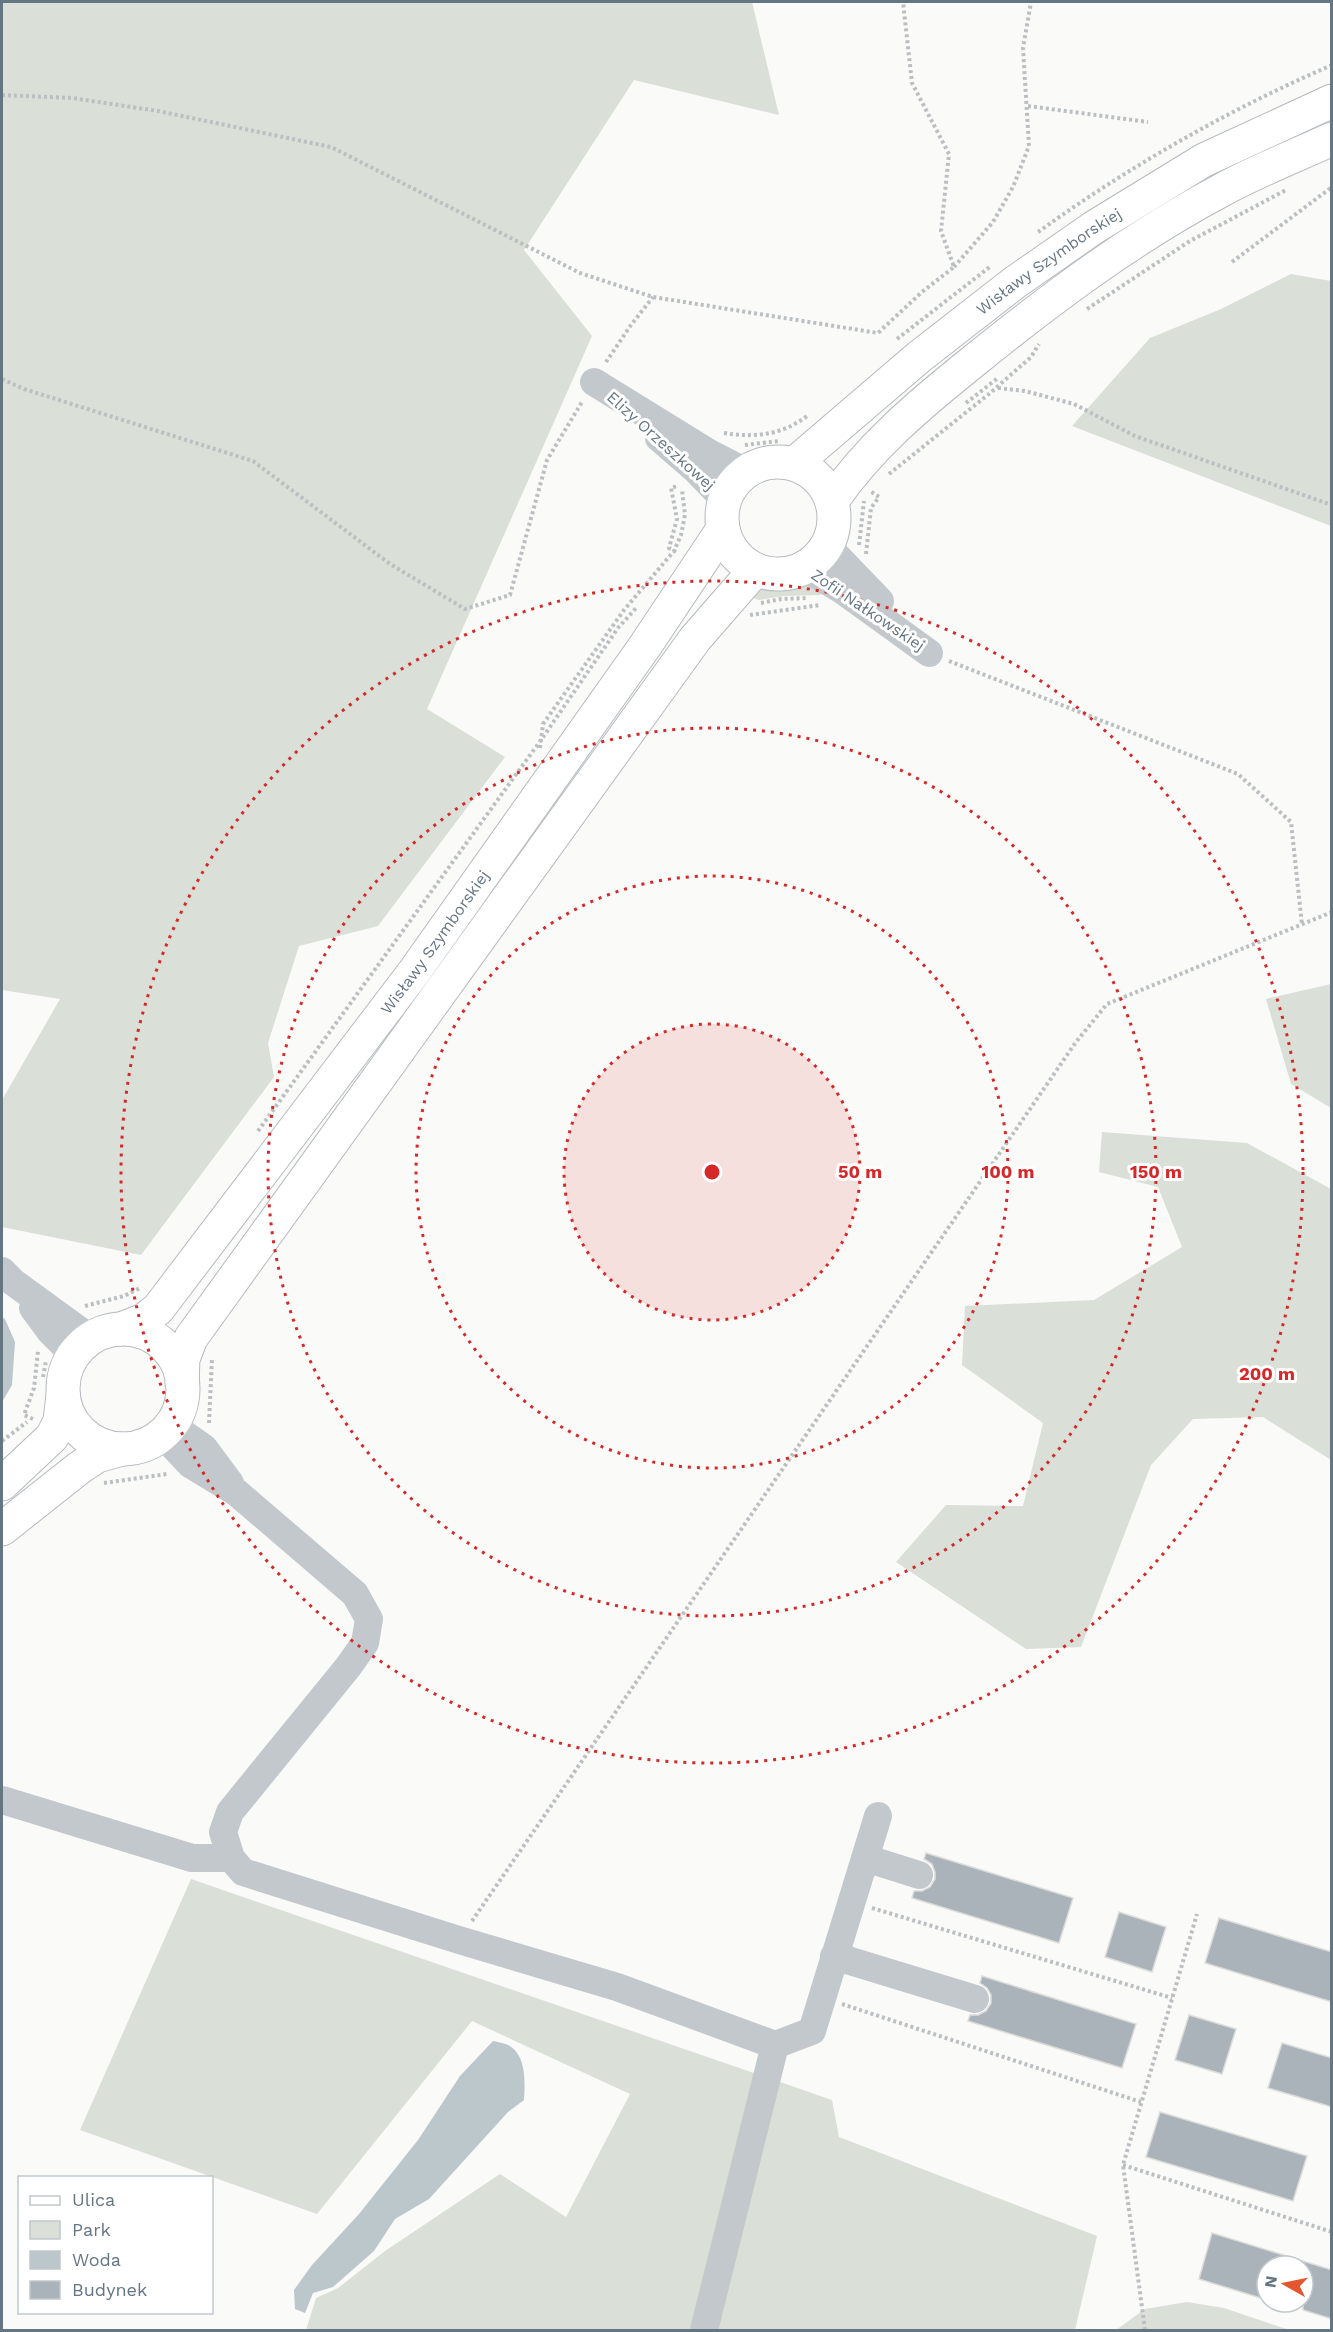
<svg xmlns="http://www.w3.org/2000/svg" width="1333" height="2332" font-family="'Work Sans',sans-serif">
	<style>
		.green { fill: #dadfd7 }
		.water { fill: #bbc7cb }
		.building { fill: #aab3b9; stroke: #dcdcda; stroke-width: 1.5 }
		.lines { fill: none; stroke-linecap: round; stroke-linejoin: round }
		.major-casing { stroke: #b5babe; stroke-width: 35 }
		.path { stroke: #bbbfc2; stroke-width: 4; stroke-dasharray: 3 3; stroke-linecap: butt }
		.minor { stroke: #c3c8cc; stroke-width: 28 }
		.major { stroke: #fff; stroke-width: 33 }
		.ring { fill: none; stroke: #d62828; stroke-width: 3; stroke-dasharray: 3 6 }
		.labels { text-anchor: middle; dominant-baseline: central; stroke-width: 6; stroke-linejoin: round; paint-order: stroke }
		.street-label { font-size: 16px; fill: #657683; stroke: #fff }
		.centre { fill: #d62828; stroke: #fff; stroke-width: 3 }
		.ring-label { font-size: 18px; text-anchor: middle; font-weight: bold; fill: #d62828; stroke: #fff; stroke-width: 6; stroke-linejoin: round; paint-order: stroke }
	</style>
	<rect width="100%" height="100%" fill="#fafaf8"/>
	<path class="green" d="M 2,2 L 752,2 L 779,115 L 634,80 L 524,250 L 592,336 L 427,709 L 505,757 L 378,926 L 299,946 L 268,1043 L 274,1077 L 141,1255 L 2,1227 L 2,1100 L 60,999 L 2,990 Z
		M 1291,274 L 1331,281 L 1331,526 L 1072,426 L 1150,338 L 1221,309 Z
		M 798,580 L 816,584 L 825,591 L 820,595 L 784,596 L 759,600 L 748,596 L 761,588 Z
		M 1331,984 L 1332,984 L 1331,1108 L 1291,1084 L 1266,999 Z
		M 1102,1132 L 1247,1143 L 1331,1189 L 1331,1460 L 1263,1417 L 1193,1419 L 1151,1465 L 1081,1647 L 1026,1649 L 896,1562 L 946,1505 L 1023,1506 L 1043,1423 L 962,1365 L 965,1306 L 1094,1300 L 1182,1247 L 1158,1187 L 1099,1172 Z
		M 191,1879 L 832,2100 L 839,2137 L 1097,2236 L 1075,2330 L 306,2330 L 316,2298 L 338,2288 L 385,2251 L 500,2174 L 566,2217 L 630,2094 L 472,2021 L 317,2214 L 80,2130 Z
		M 1187,2302 L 1224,2308 L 1289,2330 L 1116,2330 L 1145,2309 Z"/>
	<path class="water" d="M 2,1317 L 5,1319 L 15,1342 L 12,1385 L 2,1402 Z
		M 493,2041 C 498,2042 504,2043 508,2045 C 527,2055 525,2083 524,2100 L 508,2112 L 429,2199 L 395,2219 L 374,2251 L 333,2287 L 313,2293 L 305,2313 L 295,2309 L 294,2290 L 312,2265 L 359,2214 L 418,2140 L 460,2076 Z"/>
	<path class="building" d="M 926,1853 L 1073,1898 L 1059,1943 L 912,1898 L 914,1891 L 922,1891 L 930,1887 L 935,1879 L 935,1872 L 932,1864 L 924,1859 Z
		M 1119,1912 L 1166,1927 L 1152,1972 L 1105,1957 Z
		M 1219,1918 L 1332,1952 L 1332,2002 L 1205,1963 Z
		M 982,1976 L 1136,2024 L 1122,2068 L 968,2021 L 970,2015 L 978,2015 L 986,2011 L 991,2003 L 991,1995 L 987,1988 L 980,1983 Z
		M 1189,2015 L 1236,2029 L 1222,2074 L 1175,2060 Z
		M 1282,2043 L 1332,2058 L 1332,2107 L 1268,2088 Z
		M 1160,2112 L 1307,2156 L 1293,2201 L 1146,2157 Z
		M 1212,2233 L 1332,2270 L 1332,2319 L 1303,2310 L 1303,2266 L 1267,2266 L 1267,2300 L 1199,2279 Z"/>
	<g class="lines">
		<g class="major-casing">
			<g id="major">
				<circle cx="778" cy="518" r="56"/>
				<path id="s1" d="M 794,464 L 919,357 L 1014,283 L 1093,228 L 1204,160 L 1332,101"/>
				<path d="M 832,501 C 869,447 919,405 970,364 C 1049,300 1130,239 1220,191 C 1256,171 1295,156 1332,139"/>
				<path id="s2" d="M 121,1329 L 144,1320 L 158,1309 L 414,972 L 645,646 L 723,529"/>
				<circle cx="123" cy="1389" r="60"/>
				<path d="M 182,1383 L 183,1359 L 191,1338 L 695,639 L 755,570"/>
				<path d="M 2,1484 L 52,1437 L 60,1421 L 63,1395"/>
				<path d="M 2,1529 L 79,1468 L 97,1456 L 122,1449"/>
			</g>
		</g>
		<path class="path" d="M 2,95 L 72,98 L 158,111 L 331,147 L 580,273 L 653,297 L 878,333 L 922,292 L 954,267 L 941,231 L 949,154 L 912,83 L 903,2
			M 1028,106 L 1148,122
			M 1038,232 C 1130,166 1228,110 1332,65
			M 1232,262 L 1332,187
			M 954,267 L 993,222 L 1013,187 L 1029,146 L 1023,48 L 1031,2
			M 1087,309 L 1190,241 L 1286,190
			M 897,339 L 991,266
			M 606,362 L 631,325 L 653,297
			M 2,379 L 24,389 L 253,461 L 390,564 L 465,609 L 510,595 L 547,460 L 582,402
			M 998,388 L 1025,391 L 1074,404 L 1135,436 L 1332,505
			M 966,403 L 998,378
			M 724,433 C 755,438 782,435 807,416
			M 745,445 L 779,441
			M 889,474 L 989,394 L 1031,357 L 1039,344
			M 859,545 L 864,501
			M 676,552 L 669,548 L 677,519 L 671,488 L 677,486
			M 866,554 L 871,508 L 879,497 L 870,491
			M 761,603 L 781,599 L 807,598
			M 750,615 L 820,605
			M 949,661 L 1238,774 L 1291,822 L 1302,925
			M 540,748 L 543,724 L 624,610 L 674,551 L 681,535 L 685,515 L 682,490
			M 258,1131 L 541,740 L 618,628 L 637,607
			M 85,1306 L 124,1296 L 140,1288
			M 43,1377 L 46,1361
			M 33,1419 L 24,1415 L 34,1388 L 38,1351
			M 209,1423 L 212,1358
			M 2,1441 L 27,1422
			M 104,1483 L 167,1474
			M 872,1908 L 1172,1998
			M 472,1921 L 1076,1042 L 1107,1004 L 1332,912
			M 842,2004 L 1141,2102
			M 1123,2165 L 1332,2232
			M 1145,2330 L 1123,2165 L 1197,1914"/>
		<path class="minor" d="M 594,382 L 709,453 L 746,472
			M 659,438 L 696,470 L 725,500
			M 827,546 L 880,601
			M 805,568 L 842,590 L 929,653
			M 2,1271 L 13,1282 L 90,1338
			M 33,1308 L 50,1331 L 74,1355
			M 171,1425 L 204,1448 L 230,1483
			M 162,1434 L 190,1464 L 236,1492 L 355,1594 L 369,1619 L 365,1643 L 348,1667 L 230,1812 L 223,1832 L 231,1858
			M 2,1800 L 192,1858 L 231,1858 L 243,1872 L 459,1940 L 617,1987 L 775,2045 L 812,2031 L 878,1816
			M 865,1858 L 919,1875
			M 834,1956 L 975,1999
			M 704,2330 L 775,2045"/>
		<use href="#major" class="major"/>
	</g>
	<circle cx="712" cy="1172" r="148" fill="#d62828" fill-opacity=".12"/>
	<g class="ring">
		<circle cx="712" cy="1172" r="148"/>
		<circle cx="712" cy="1172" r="296"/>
		<circle cx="712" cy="1172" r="444"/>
		<circle cx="712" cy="1172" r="591"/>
	</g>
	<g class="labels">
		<g class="street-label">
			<text stroke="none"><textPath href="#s1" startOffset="326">Wisławy Szymborskiej</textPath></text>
			<text transform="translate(661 441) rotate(42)">Elizy Orzeszkowej</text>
			<text transform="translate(868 610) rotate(34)">Zofii Nałkowskiej</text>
			<text stroke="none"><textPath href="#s2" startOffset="502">Wisławy Szymborskiej</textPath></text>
		</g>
	</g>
	<circle cx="712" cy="1172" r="9" class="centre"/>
	<g class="ring-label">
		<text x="860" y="1178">50 m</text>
		<text x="1008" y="1178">100 m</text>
		<text x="1156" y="1178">150 m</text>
		<text x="1267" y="1380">200 m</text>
	</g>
	<rect width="1333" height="2332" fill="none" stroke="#657683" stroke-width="6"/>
	<rect x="18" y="2176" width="195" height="138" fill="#ffffff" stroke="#c1c8cd" stroke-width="1.5"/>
	<rect x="30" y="2196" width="30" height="9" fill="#ffffff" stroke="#c1c8cd" stroke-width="1.5"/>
	<text x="72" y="2206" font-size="18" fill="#657683">Ulica</text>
	<rect x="30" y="2221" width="30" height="18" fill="#dadfd7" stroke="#c1c8cd" stroke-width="1.5"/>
	<text x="72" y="2236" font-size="18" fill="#657683">Park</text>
	<rect x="30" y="2251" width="30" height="18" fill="#bbc7cb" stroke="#c1c8cd" stroke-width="1.5"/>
	<text x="72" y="2266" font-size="18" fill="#657683">Woda</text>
	<rect x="30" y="2281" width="30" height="18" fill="#aab3b9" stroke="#c1c8cd" stroke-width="1.5"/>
	<text x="72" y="2296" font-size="18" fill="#657683">Budynek</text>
	<g transform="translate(1285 2284) rotate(279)"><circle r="28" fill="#ffffff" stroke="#c1c8cd" stroke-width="1.5"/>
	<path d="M0-4.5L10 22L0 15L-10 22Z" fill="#e4572e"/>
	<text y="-9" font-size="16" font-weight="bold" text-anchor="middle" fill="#657683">N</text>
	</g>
</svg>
